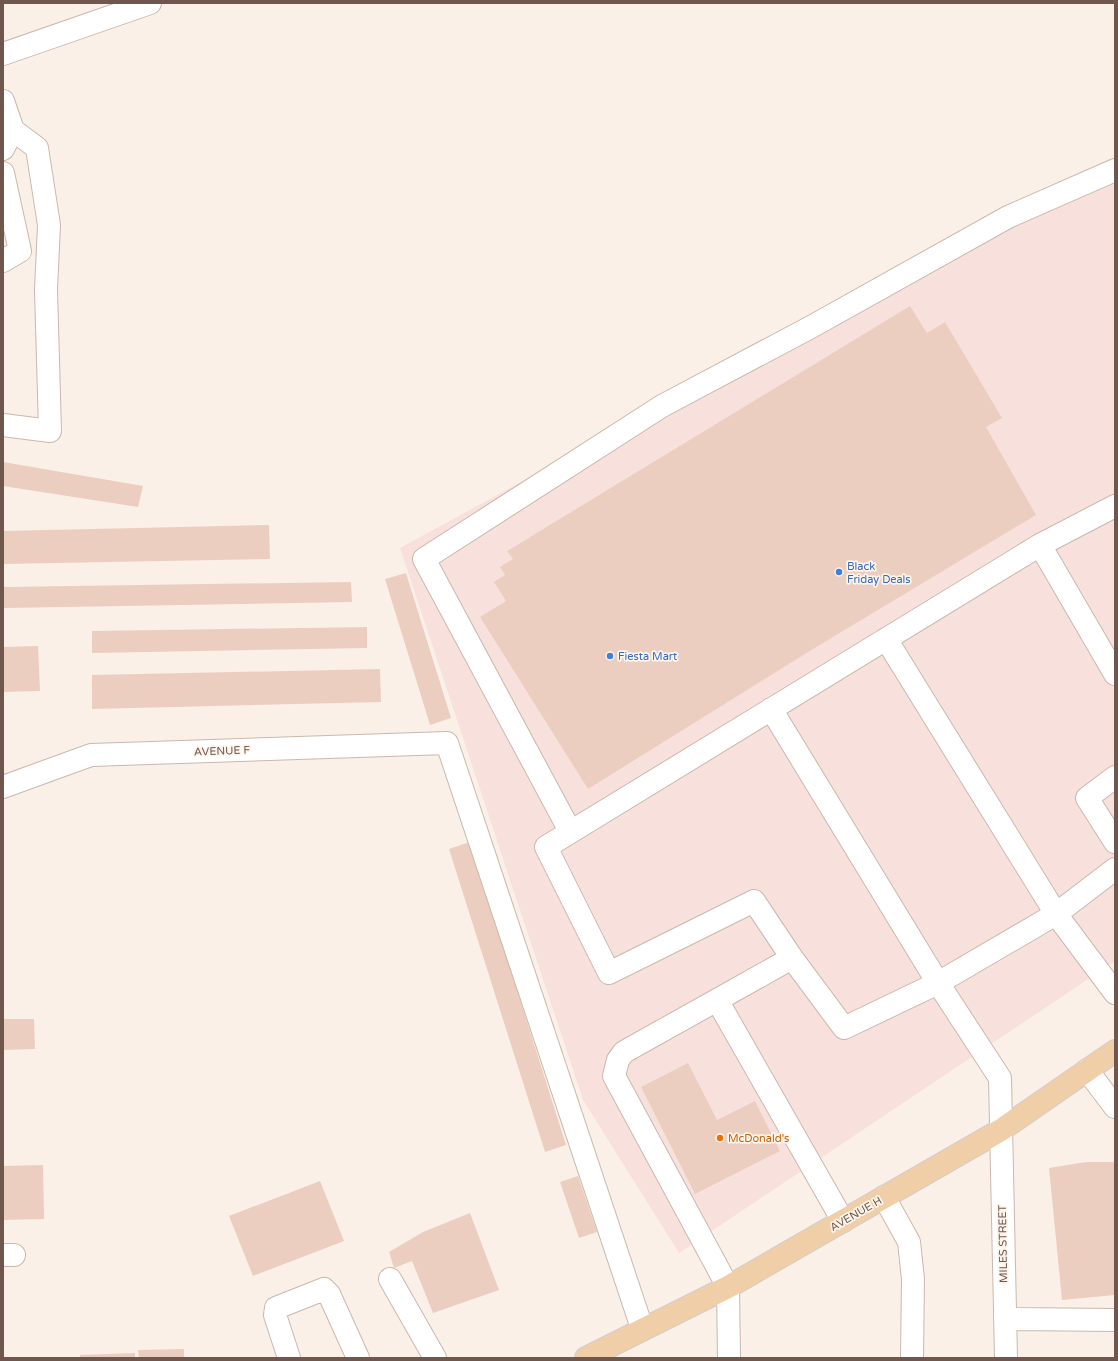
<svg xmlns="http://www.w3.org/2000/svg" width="1118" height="1361" font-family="'Varela Round',sans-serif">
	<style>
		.commercial { fill: #f8e1dc }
		.building { fill: #eccec1 }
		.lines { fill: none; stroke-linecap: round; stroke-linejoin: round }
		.minor-casing { stroke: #cab8ae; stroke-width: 24 }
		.major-casing { stroke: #d4cdca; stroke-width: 24 }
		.minor { stroke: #fff; stroke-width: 22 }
		.major { stroke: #f0cea7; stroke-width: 22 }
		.shop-dot { fill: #3f7fe0; stroke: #fdf5ec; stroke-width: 1.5 }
		.food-dot { fill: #e8710a; stroke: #fdf5ec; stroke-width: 1.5 }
		.labels { text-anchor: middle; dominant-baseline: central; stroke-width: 3.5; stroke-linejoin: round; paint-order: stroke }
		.shop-label { font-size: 11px; fill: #366cbe; stroke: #fdf5ec; text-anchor: start }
		.street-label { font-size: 11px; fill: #70574e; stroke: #fdf5ec }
		.food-label { font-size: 11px; fill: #c56008; stroke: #fdf5ec; text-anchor: start }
	</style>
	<rect width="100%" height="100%" fill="#faf0e7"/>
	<path class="commercial" d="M 1115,158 L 1115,961 L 679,1253 L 583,1100 L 400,548 Z"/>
	<path class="building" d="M 910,306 L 927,333 L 945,322 L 1002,418 L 986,427 L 1036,515 L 813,649 L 588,789 L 480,617 L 506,601 L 494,582 L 505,575 L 500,567 L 513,559 L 507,551 Z
		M 3,462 L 143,486 L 138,507 L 3,486 Z
		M 269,525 L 270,559 L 3,564 L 3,531 Z
		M 406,573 L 451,718 L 430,725 L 385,579 Z
		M 351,582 L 352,602 L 3,608 L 3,587 Z
		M 367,627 L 367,648 L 92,653 L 92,631 Z
		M 38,646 L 40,691 L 3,692 L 3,647 Z
		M 380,669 L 381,702 L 92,709 L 92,675 Z
		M 470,842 L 566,1145 L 545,1152 L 449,849 Z
		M 3,1019 L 34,1019 L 35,1049 L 3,1050 Z
		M 688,1063 L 717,1120 L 755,1101 L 780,1151 L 695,1194 L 641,1087 Z
		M 1086,1162 L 1115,1162 L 1115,1295 L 1062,1300 L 1049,1168 Z
		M 43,1165 L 44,1219 L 3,1220 L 3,1166 Z
		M 578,1176 L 597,1232 L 579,1238 L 560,1182 Z
		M 320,1181 L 344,1241 L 253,1276 L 229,1216 Z
		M 470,1213 L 499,1290 L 433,1313 L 412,1261 L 394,1268 L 389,1252 L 423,1232 Z
		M 184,1349 L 184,1358 L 139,1358 L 138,1350 Z
		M 135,1353 L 135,1358 L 80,1358 L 80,1355 Z"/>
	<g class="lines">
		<g class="minor-casing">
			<path id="minor" d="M 3,54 L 150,3
				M 3,101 L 13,130 L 37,148 L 49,225 L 46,290 L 50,431 L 3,425
				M 3,149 L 13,130
				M 3,173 L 20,251 L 3,261
				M 1040,545 L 1115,506
				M 886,639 L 1056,914 L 1115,993
				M 1115,674 L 1040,545 L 546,847 L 609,973 L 754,901 L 792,958 L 844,1028 L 938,983 L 1056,914 L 1115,869
				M 771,709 L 938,983 L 1000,1078 L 1006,1358
				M 1115,777 L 1087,798 L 1115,842
				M 3,787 L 91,755 L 447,743 L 642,1328
				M 570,831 L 424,559 L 662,406 L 811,327 L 1008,217 L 1115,170
				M 792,958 L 717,1000 L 843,1221
				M 717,1000 L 624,1052 L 618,1060 L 614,1076 L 728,1287 L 729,1358
				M 1087,1070 L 1115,1107
				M 884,1197 L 909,1242 L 913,1279 L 912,1358
				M 3,1255 L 14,1255
				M 390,1279 L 435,1358
				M 1005,1319 L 1115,1320
				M 289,1358 L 275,1315 L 276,1308 L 324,1289 L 329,1294 L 358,1358"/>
		</g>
		<g class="major-casing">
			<path id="major" d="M 586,1358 L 728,1287 L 1001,1130 L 1115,1051"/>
		</g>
		<use href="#minor" class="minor"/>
		<use href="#major" class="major"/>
	</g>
	<g class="shop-dot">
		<circle cx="839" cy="572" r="4"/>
		<circle cx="610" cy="656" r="4"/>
	</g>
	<circle class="food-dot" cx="720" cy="1138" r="4"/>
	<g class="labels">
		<g class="shop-label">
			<text x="847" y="566">Black<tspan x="847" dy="13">Friday Deals</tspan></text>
			<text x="618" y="656">Fiesta Mart</text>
		</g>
		<g class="street-label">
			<text transform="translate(222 751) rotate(-2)">AVENUE F</text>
			<text transform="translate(856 1214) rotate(-30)">AVENUE H</text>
			<text transform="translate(1003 1244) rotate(-91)">MILES STREET</text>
		</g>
		<g class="food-label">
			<text x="728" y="1138">McDonald's</text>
		</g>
	</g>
	<rect width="1118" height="1361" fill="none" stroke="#70574e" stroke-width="8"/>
</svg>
